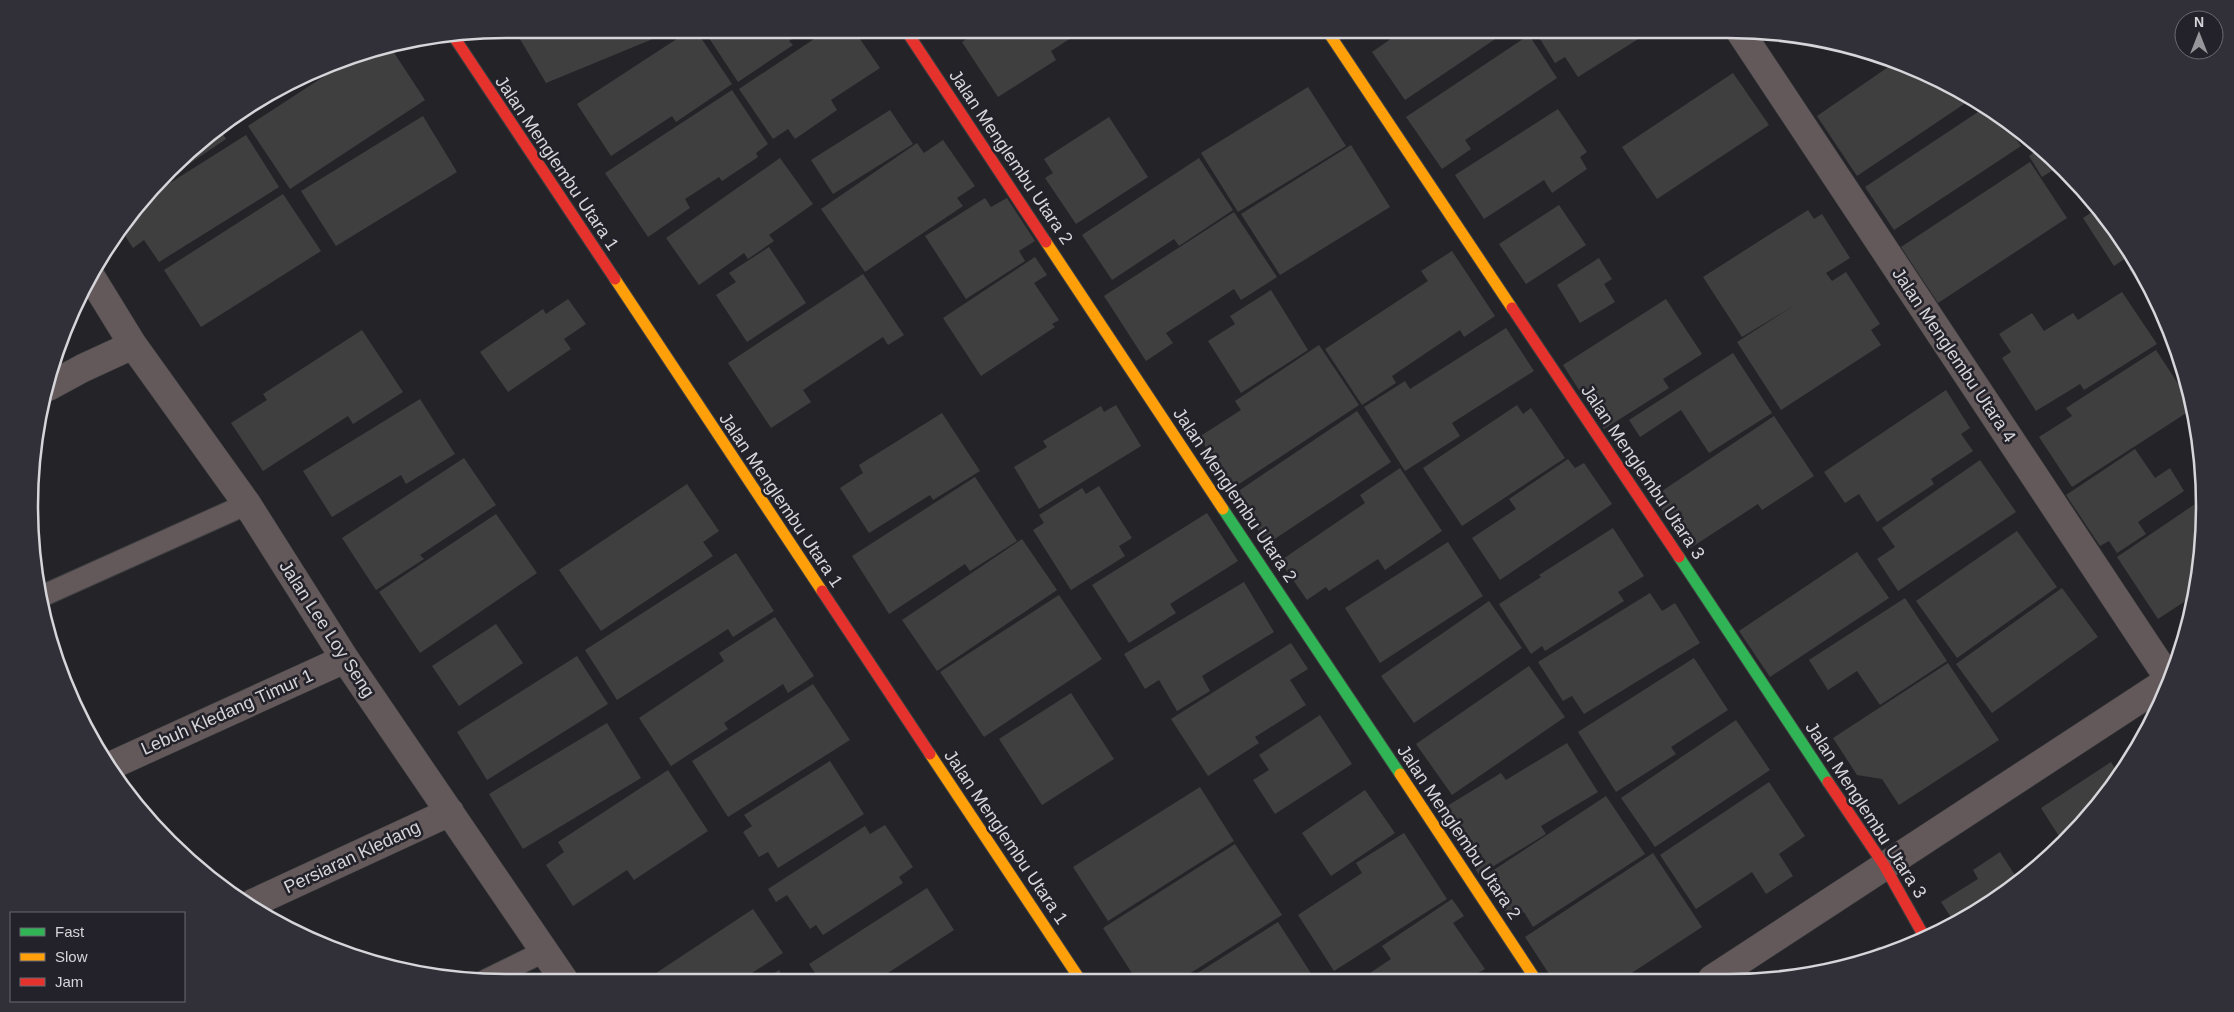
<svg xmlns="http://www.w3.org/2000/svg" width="2234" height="1012" font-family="Helvetica,sans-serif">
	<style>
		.building { fill: #403f40 }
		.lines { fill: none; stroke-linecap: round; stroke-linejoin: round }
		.lane-casing { stroke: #404043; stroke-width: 23 }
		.street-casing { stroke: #404043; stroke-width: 29 }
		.fast-casing { stroke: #404043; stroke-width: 13 }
		.slow-casing { stroke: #404043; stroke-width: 13 }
		.jam-casing { stroke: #404043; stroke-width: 13 }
		.lane { stroke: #63595a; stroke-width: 21 }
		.street { stroke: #63595a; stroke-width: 28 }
		.fast { stroke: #30b455; stroke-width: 11 }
		.slow { stroke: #ff9f0a; stroke-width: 11 }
		.jam { stroke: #e5322d; stroke-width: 11 }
		.labels { text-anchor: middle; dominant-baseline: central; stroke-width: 5; stroke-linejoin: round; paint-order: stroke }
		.street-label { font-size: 18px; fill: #d5d5da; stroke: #232129 }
		.rim { fill: none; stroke: #d5d5da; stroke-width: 2.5 }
	</style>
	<rect width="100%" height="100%" fill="#242327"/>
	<path class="building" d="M 514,29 L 677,29 L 546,83 Z
		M 692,29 L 695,29 L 732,84 L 676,122 L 672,116 L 611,156 L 577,104 Z
		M 710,29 L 807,29 L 789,41 L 793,45 L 738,82 L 705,32 Z
		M 829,29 L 853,29 L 880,68 L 831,100 L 837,110 L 795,139 L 788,129 L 773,139 L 739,89 Z
		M 981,29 L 1085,29 L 1051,51 L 1056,60 L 998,97 L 962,42 Z
		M 1094,29 L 1105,29 L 1097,34 Z
		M 1405,29 L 1510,29 L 1405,100 L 1372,52 Z
		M 1539,29 L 1654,29 L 1578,77 L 1565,57 L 1555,63 L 1535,31 Z
		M 1529,35 L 1557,78 L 1465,140 L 1471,149 L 1442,169 L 1406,117 Z
		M 391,48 L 425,100 L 290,189 L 248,126 L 360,53 Z
		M 1897,61 L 1910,65 L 1973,98 L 1857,176 L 1817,116 Z
		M 328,65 L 259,110 L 254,102 L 268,93 Z
		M 1733,73 L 1769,125 L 1657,199 L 1622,147 Z
		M 1308,87 L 1346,146 L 1238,212 L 1201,153 Z
		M 732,90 L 768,144 L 756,153 L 758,157 L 722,181 L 719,177 L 685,199 L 690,208 L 648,237 L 605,173 Z
		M 1987,106 L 1999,114 L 2021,146 L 1894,230 L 1865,187 Z
		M 1558,109 L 1587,152 L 1580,157 L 1587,169 L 1552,193 L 1544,180 L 1484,219 L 1455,175 Z
		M 890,110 L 913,144 L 833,194 L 811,160 Z
		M 234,116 L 238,122 L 222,133 L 226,139 L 177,172 L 174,168 L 192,147 Z
		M 423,116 L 457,172 L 336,246 L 301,191 Z
		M 1109,117 L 1148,177 L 1076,224 L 1045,178 L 1053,173 L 1044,159 Z
		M 246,135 L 279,187 L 159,262 L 144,240 L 133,248 L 122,231 L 154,193 Z
		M 943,140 L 975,186 L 957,198 L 963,206 L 865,272 L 821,209 L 917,143 L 924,153 Z
		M 1351,145 L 1390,207 L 1280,275 L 1241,214 Z
		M 2040,148 L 2061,165 L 2042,177 L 2029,156 Z
		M 780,158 L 813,204 L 769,235 L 774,241 L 748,259 L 744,253 L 699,285 L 666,238 Z
		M 1199,158 L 1233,210 L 1179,246 L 1174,239 L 1112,280 L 1082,235 Z
		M 2030,162 L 2067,218 L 1938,303 L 1901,247 Z
		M 2073,179 L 2074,179 L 2093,202 L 2090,205 Z
		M 283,194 L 321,251 L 201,327 L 164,270 Z
		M 985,198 L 991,207 L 1007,198 L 1035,241 L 1019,251 L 1025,261 L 966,299 L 925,236 Z
		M 1559,205 L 1586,245 L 1526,284 L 1499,244 Z
		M 2098,208 L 2125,241 L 2132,254 L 2114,266 L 2083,218 Z
		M 1808,210 L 1814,219 L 1822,214 L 1850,258 L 1826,273 L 1832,281 L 1846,272 L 1880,324 L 1871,330 L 1881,345 L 1781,410 L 1737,342 L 1798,303 L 1742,337 L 1703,277 Z
		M 1234,212 L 1277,277 L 1241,300 L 1234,289 L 1166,333 L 1173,343 L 1146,361 L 1104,296 Z
		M 769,247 L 806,303 L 747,342 L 716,295 L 736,282 L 729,273 Z
		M 1452,251 L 1495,316 L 1464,337 L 1460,330 L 1392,376 L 1396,383 L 1362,405 L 1325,349 L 1428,281 L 1421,271 Z
		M 1035,257 L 1047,275 L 1034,283 L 1059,320 L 1052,324 L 1055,327 L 981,376 L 943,318 Z
		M 1599,258 L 1612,279 L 1604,284 L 1615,302 L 1580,323 L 1557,285 Z
		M 2137,263 L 2163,313 L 2160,316 L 2129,269 Z
		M 863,274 L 904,335 L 888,345 L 883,337 L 803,390 L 811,402 L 771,428 L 728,363 Z
		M 1271,290 L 1308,350 L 1241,393 L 1208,341 L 1235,324 L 1230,316 Z
		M 2122,292 L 2157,344 L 2084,390 L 2080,384 L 2036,411 L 2002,358 L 2011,352 L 1999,334 L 2032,313 L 2044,331 L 2073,313 L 2078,320 Z
		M 568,299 L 586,324 L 564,339 L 571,349 L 508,392 L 480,352 L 543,309 L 546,314 Z
		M 1666,299 L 1702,354 L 1663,379 L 1669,388 L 1604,429 L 1563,365 Z
		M 1506,328 L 1534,371 L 1452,423 L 1460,436 L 1405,471 L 1364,407 L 1405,381 L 1410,389 Z
		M 362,330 L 403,392 L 353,424 L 348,416 L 263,471 L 231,423 L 267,400 L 263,394 Z
		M 1319,345 L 1359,405 L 1233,488 L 1199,437 L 1241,410 L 1235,401 Z
		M 2156,350 L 2194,408 L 2072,487 L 2039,437 L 2072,416 L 2066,408 Z
		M 1733,353 L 1772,413 L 1709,453 L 1681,410 L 1640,437 L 1629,420 Z
		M 1946,390 L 1970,428 L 1961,434 L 1973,451 L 1931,479 L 1934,484 L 1877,522 L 1859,494 L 1845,503 L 1824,472 Z
		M 420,399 L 455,454 L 406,484 L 401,475 L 332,517 L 303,471 Z
		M 1116,405 L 1141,446 L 1039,509 L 1014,467 L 1047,447 L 1043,441 L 1101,406 L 1104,412 Z
		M 1517,405 L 1523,414 L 1531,408 L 1565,458 L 1462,526 L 1423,468 Z
		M 1357,411 L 1391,462 L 1267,544 L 1234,494 Z
		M 942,413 L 980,471 L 933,500 L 930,495 L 869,533 L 840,488 L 863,473 L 859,465 Z
		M 1774,416 L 1814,476 L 1762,510 L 1758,504 L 1689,549 L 1653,497 Z
		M 2135,449 L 2155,478 L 2170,468 L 2184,491 L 2138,522 L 2146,534 L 2117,553 L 2109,541 L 2100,546 L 2066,495 Z
		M 464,458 L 496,505 L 420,555 L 424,559 L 376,590 L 342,538 Z
		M 1568,459 L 1575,468 L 1584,463 L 1612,504 L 1500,580 L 1472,538 L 1516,509 L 1509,499 Z
		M 1980,460 L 2016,512 L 1898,591 L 1877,559 L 1895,547 L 1882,528 Z
		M 1400,468 L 1442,531 L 1385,570 L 1378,559 L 1329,591 L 1326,587 L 1307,600 L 1280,561 L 1365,503 L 1360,495 Z
		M 975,477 L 1017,541 L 970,571 L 965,564 L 889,614 L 852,556 Z
		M 687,484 L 719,531 L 703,542 L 713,556 L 601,631 L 559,570 Z
		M 1099,486 L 1132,538 L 1119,546 L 1125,556 L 1071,590 L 1033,530 L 1044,523 L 1039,515 L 1082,488 L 1086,494 Z
		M 2204,498 L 2196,600 L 2193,596 L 2158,619 L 2117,557 Z
		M 1207,513 L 1238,561 L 1170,604 L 1176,613 L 1129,643 L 1092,585 Z
		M 496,514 L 537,573 L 420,653 L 379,592 Z
		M 1613,528 L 1644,576 L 1618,592 L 1624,601 L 1545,651 L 1542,646 L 1531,654 L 1499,604 L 1541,577 L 1539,575 Z
		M 2017,531 L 2057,587 L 1957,658 L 1916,601 Z
		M 1022,539 L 1057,590 L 937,671 L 902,620 Z
		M 1448,542 L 1483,596 L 1380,663 L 1345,608 Z
		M 1857,552 L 1889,598 L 1770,677 L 1739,631 Z
		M 736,553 L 774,611 L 733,637 L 728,629 L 617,700 L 585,650 Z
		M 1244,582 L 1274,632 L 1202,676 L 1210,691 L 1177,711 L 1159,680 L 1145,689 L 1124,654 Z
		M 2062,588 L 2098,637 L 1992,713 L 1956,664 Z
		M 1650,593 L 1662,611 L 1675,603 L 1700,643 L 1584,714 L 1572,696 L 1563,701 L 1538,662 Z
		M 1059,595 L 1102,659 L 984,737 L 940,672 Z
		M 1905,598 L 1947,661 L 1880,705 L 1857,671 L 1828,690 L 1809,660 Z
		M 1489,601 L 1522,648 L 1414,723 L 1381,676 Z
		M 775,617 L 814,676 L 788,693 L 783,684 L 724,723 L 728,729 L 671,766 L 639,718 L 724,661 L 719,653 Z
		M 496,624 L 523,663 L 459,706 L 432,666 Z
		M 1291,643 L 1308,669 L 1290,680 L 1306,705 L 1255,737 L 1259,743 L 1208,776 L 1171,719 Z
		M 577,656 L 608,704 L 487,780 L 457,732 Z
		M 1694,658 L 1728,710 L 1671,747 L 1676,754 L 1616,792 L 1578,732 Z
		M 1948,663 L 1999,740 L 1899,805 L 1882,779 L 1857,775 L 1833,738 Z
		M 1529,666 L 1565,717 L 1452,795 L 1416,744 Z
		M 813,684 L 850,740 L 728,817 L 692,761 Z
		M 1071,693 L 1114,759 L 1042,805 L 999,739 Z
		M 1320,715 L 1352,764 L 1275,814 L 1253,780 L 1269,770 L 1259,755 Z
		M 1736,720 L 1770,770 L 1655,847 L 1621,798 Z
		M 607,723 L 641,778 L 523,849 L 489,794 Z
		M 1567,743 L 1598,792 L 1541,826 L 1546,834 L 1479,875 L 1439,811 L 1501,773 L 1506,780 Z
		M 830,761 L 864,814 L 778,868 L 768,852 L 759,857 L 743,832 L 752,826 L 744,815 Z
		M 2111,762 L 2119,775 L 2107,796 L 2062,841 L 2041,808 Z
		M 668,770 L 708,831 L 634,880 L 627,870 L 573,906 L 546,865 L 564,852 L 558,842 Z
		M 1769,782 L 1805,836 L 1779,854 L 1793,876 L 1766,894 L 1752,872 L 1696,909 L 1660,855 Z
		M 1200,787 L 1234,841 L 1108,921 L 1073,867 Z
		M 1365,790 L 1395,833 L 1331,876 L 1302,833 Z
		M 1606,796 L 1645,854 L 1533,927 L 1524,912 L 1511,920 L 1483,877 Z
		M 885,825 L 913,867 L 899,877 L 903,883 L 823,935 L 816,925 L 810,929 L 787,895 L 776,902 L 768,889 L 865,826 L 870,834 Z
		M 1404,833 L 1447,899 L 1334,971 L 1298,915 L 1362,873 L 1356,863 Z
		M 1235,844 L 1282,915 L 1178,981 L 1137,981 L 1103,928 Z
		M 2000,852 L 2020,883 L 1954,922 L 1941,902 L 1978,879 L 1973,870 Z
		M 1653,853 L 1702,927 L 1621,980 L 1553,980 L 1525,937 Z
		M 927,888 L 954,930 L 874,982 L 821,982 L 809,964 Z
		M 1452,899 L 1464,916 L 1453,923 L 1485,969 L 1467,980 L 1358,981 L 1391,959 L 1382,946 Z
		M 753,909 L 783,953 L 738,982 L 641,983 Z
		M 1278,922 L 1316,981 L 1185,981 Z
		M 1879,946 L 1884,954 L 1857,961 Z
		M 779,970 L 787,982 L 760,982 Z
		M 1483,972 L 1489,980 L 1470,980 Z"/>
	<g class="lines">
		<g class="lane-casing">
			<path id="lane" d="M 40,597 L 247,504
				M 484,981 L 545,951"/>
		</g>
		<g class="street-casing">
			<path id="street" d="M 1739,30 L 2171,682
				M 90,275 L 133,345 L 247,504 L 345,659 L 566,983
				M 48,387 L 83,368 L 133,345
				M 110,766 L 345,659
				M 253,903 L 450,812
				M 1712,979 L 2172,678"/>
		</g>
		<g class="fast-casing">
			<path id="fast" d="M 1223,509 L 1400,774
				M 1679,557 L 1828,782"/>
		</g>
		<g class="slow-casing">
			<path id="slow" d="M 1326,29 L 1512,308
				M 1046,242 L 1223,509
				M 615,279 L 822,591
				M 930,754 L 1081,981
				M 1400,774 L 1536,980"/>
		</g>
		<g class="jam-casing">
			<path id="jam" d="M 905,29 L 1046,242
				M 454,37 L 615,279
				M 1512,308 L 1679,557
				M 822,591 L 930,754
				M 1828,782 L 1884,865 L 1925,938"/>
		</g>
		<use href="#lane" class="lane"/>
		<use href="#street" class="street"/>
		<use href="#fast" class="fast"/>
		<use href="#slow" class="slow"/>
		<use href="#jam" class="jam"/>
	</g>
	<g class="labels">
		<g class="street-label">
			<text transform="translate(1011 157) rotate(56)">Jalan Menglembu Utara 2</text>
			<text transform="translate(557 163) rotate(56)">Jalan Menglembu Utara 1</text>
			<text transform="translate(1954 355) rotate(56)">Jalan Menglembu Utara 4</text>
			<text transform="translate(1643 472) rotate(56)">Jalan Menglembu Utara 3</text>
			<text transform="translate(1235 495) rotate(56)">Jalan Menglembu Utara 2</text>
			<text transform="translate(781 500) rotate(56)">Jalan Menglembu Utara 1</text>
			<text transform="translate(327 629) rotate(57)">Jalan Lee Loy Seng</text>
			<text transform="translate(227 712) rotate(-24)">Lebuh Kledang Timur 1</text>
			<text transform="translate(1866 810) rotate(57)">Jalan Menglembu Utara 3</text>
			<text transform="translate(1459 832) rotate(56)">Jalan Menglembu Utara 2</text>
			<text transform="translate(1006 837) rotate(56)">Jalan Menglembu Utara 1</text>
			<text transform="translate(352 857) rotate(-25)">Persiaran Kledang</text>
		</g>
	</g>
	<path d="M0 0H2234V1012H0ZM506 38H1728A468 468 0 0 1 2196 506V506A468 468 0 0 1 1728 974H506A468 468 0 0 1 38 506V506A468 468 0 0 1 506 38Z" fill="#312f37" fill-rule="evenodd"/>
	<path class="rim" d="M506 38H1728A468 468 0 0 1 2196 506V506A468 468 0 0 1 1728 974H506A468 468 0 0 1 38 506V506A468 468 0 0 1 506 38Z"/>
	<rect x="10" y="912" width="175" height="90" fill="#232129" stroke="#6a6970"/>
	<rect x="20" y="928" width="25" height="8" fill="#30b455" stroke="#6a6970"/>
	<text x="55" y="937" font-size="15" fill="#d5d5da">Fast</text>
	<rect x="20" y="953" width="25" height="8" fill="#ff9f0a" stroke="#6a6970"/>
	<text x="55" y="962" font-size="15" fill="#d5d5da">Slow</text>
	<rect x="20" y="978" width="25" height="8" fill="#e5322d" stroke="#6a6970"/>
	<text x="55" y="987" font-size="15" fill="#d5d5da">Jam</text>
	<g transform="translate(2199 35)"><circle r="24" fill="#232129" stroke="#6a6970"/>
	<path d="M0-4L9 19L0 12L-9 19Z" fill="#97979b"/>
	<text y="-8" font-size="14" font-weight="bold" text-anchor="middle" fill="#d5d5da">N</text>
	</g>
</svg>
